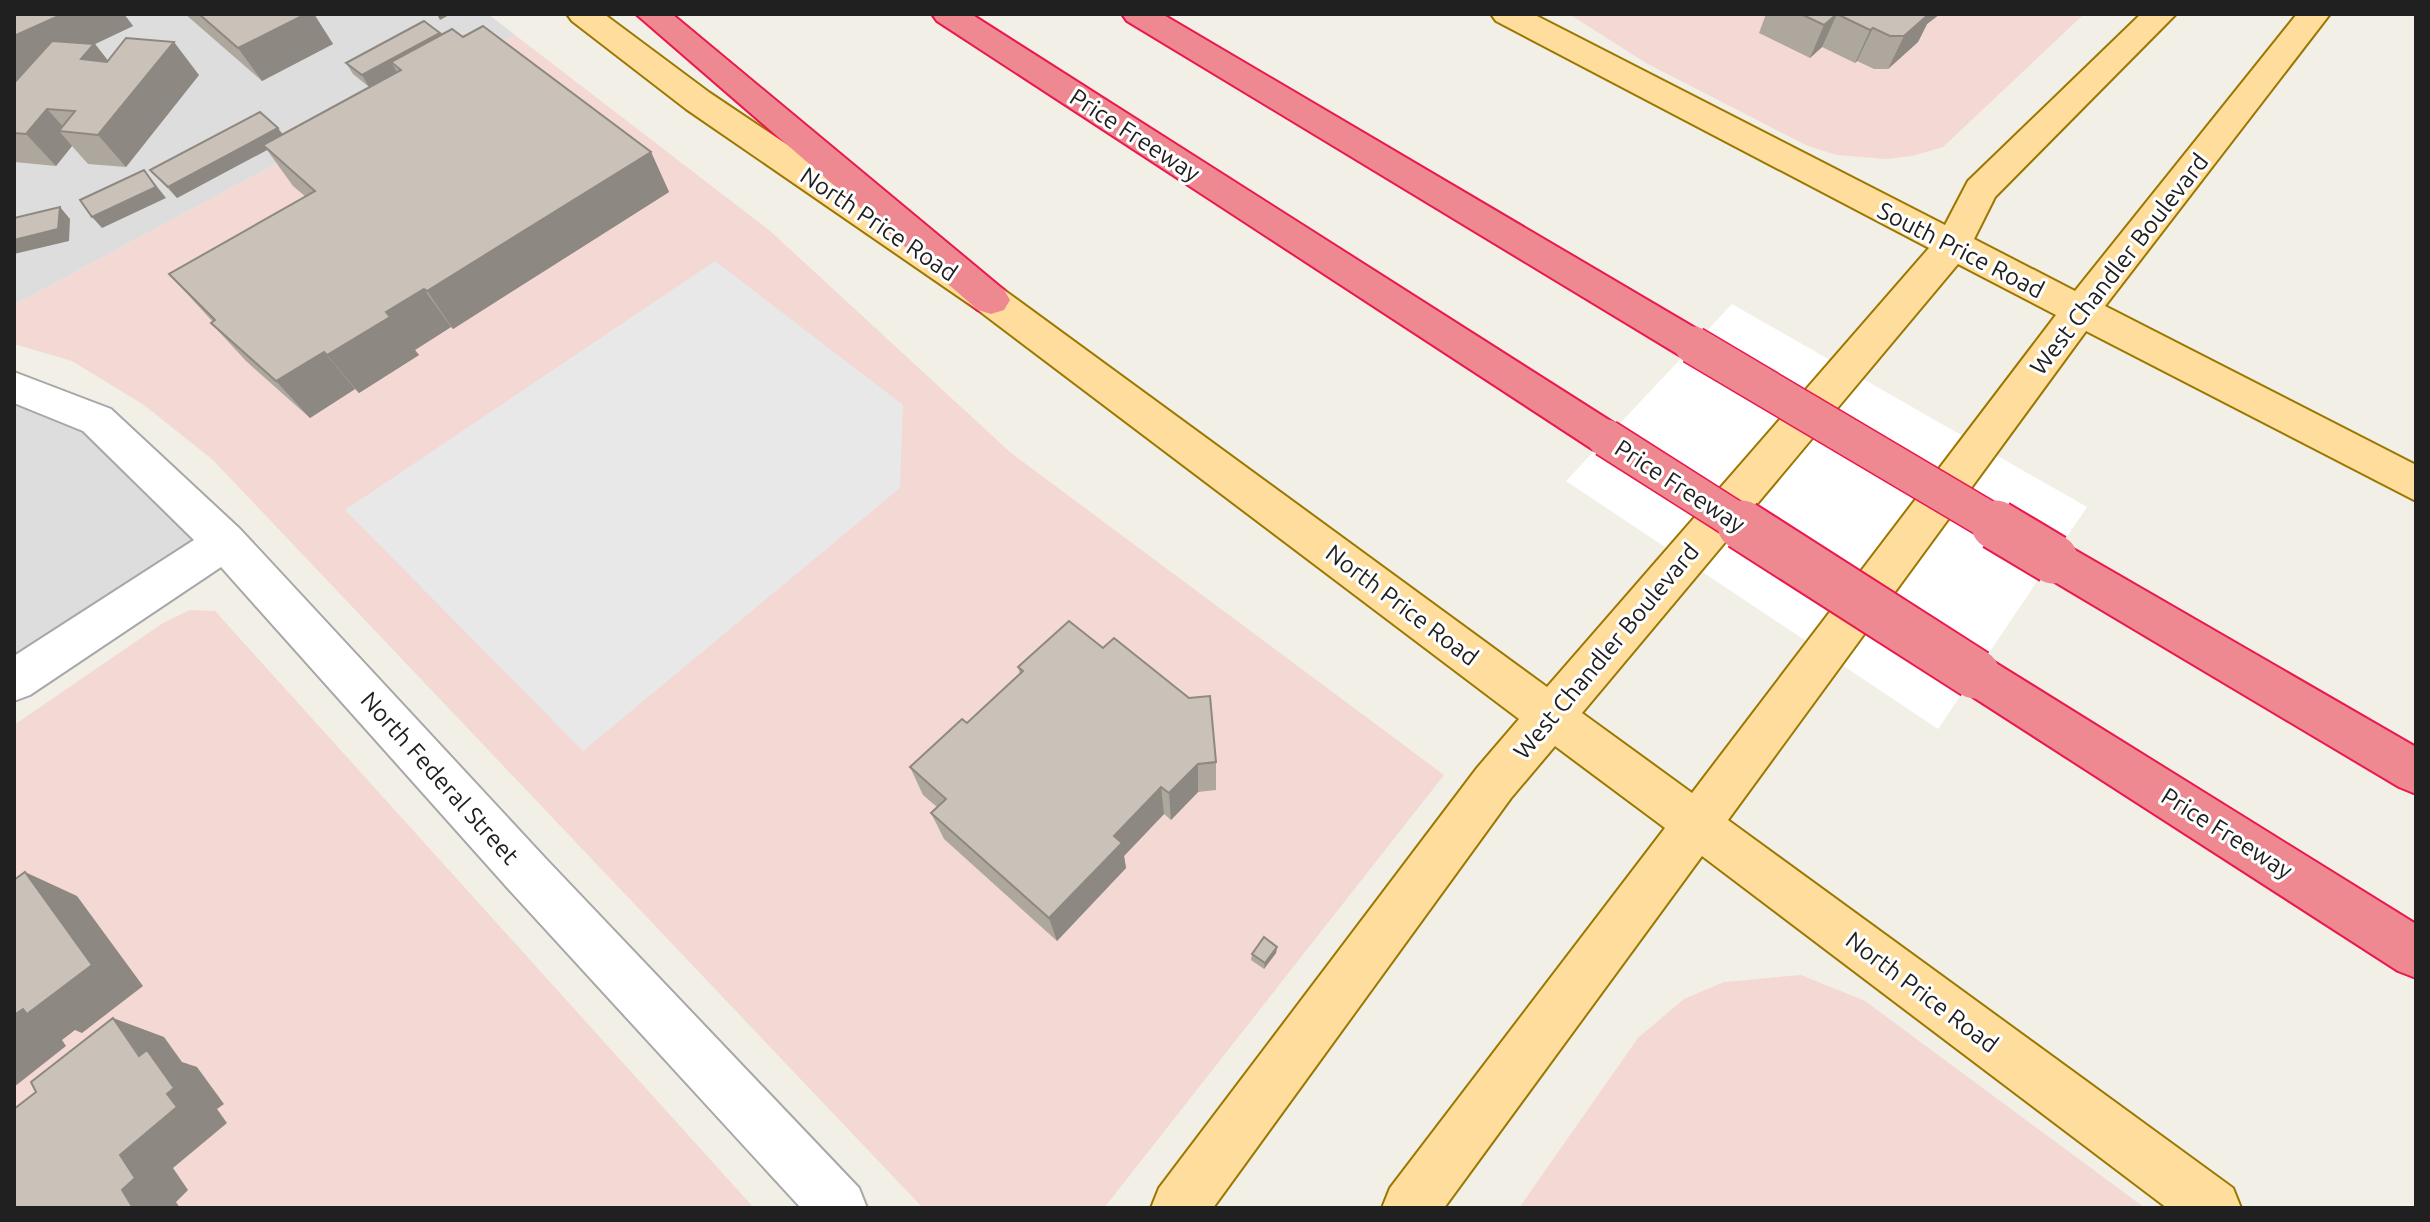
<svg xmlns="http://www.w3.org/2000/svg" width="2430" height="1222" font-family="Ubuntu,sans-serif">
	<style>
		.residential { fill: #dedddd }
		.commercial { fill: #f3d8d4 }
		.parking { fill: #e8e8e8 }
		.pier { fill: #fff }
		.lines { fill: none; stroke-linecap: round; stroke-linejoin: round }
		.minor-casing { stroke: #a7a7a7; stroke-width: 4 }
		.major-casing { stroke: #9c7700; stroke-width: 4 }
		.highway-casing { stroke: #ea184c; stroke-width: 4 }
		.minor { fill: #fff; fill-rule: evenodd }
		.major { fill: #ffde9d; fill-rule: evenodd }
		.highway { fill: #ee8891; fill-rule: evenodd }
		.highway-bridge-far1-casing { stroke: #ea184c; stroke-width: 40; stroke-linecap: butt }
		.highway-bridge-casing { stroke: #ea184c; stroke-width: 53; stroke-linecap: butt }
		.highway-bridge-far1 { stroke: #ee8891; stroke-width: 37 }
		.highway-bridge { stroke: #ee8891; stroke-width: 49 }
		.wall { fill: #aea79e }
		.shaded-wall { fill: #8d8881 }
		.building { fill: #cac2b8; stroke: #8d8881; stroke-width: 2 }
		.labels { text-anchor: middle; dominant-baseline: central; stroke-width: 6; stroke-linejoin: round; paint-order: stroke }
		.street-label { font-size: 24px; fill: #202020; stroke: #fff }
	</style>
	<rect width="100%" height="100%" fill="#f1efe6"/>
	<path class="residential" d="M 14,14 L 488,14 L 515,35 L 14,305 Z
		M 14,387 L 97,420 L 225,542 L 14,681 Z"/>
	<path class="commercial" d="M 1569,14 L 2084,14 L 1943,147 L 1912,156 L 1886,159 L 1837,155 L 1808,146 L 1646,63 Z
		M 515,35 L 769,230 L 1011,453 L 1444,775 L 1104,1208 L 923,1208 L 213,460 L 144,405 L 72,361 L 14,344 L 14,305 Z
		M 190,610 L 215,611 L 754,1208 L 14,1208 L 14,725 L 163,623 Z
		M 1801,975 L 1865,1001 L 2145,1208 L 1519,1208 L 1638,1038 L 1684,999 L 1724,982 Z"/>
	<path class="parking" d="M 715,261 L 903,405 L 900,488 L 583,751 L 345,510 Z"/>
	<path class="pier" d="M 1732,304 L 2087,507 L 1938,729 L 1566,481 Z"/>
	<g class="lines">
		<g class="minor-casing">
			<path id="minor" d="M 14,372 L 111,409 L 240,529 L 547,860 L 859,1188 L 867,1208 L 801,1208 L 513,894 L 221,567 L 30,695 L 14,701 L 14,656 L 194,540 L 83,431 L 14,403 Z"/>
		</g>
		<g class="major-casing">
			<path id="major" d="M 567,14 L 604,14 L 710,93 L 1004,290 L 1547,687 L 1929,248 L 1496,21 L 1491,14 L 1533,14 L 1945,225 L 1968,181 L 2141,14 L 2176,14 L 1995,197 L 1974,239 L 2075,291 L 2297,14 L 2330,14 L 2105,306 L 2416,465 L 2416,501 L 2086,331 L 1728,820 L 2233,1188 L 2241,1208 L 2167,1208 L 1702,856 L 1444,1208 L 1382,1208 L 1390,1188 L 1665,828 L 1555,746 L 1511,798 L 1213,1208 L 1151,1208 L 1159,1188 L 1477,768 L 1519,719 L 978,310 L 686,109 L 572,21 ZM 1958,264 L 2056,315 L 1692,793 L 1582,713 Z"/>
		</g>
		<g class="highway-casing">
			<path id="highway" d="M 636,14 L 672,14 L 1004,290 L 1010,300 L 1004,310 L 991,314 L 978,310 Z
				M 932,14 L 971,14 L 1620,427 L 1626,438 L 1620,449 L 1606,454 L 1592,449 L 937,21 Z
				M 1122,14 L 1162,14 L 1707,335 L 1712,345 L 1707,355 L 1693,360 L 1679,355 L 1127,21 Z
				M 2053,541 L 2068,546 L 2416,747 L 2416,794 L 2399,787 L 2038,572 L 2032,559 L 2038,546 Z
				M 1975,654 L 1991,660 L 2416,924 L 2416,978 L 2398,971 L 1959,688 L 1952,674 L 1959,660 Z"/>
		</g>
		<use href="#minor" class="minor"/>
		<use href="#major" class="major"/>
		<use href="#highway" class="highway"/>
		<g class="highway-bridge-far1-casing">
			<path id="highway-bridge-far1" d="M 1693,345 L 2000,527
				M 1606,438 L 1746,527"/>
		</g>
		<g class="highway-bridge-casing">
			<path id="highway-bridge" d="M 1742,525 L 1975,674
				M 1996,525 L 2053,559"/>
		</g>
		<use href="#highway-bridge-far1" class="highway-bridge-far1"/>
		<use href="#highway-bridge" class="highway-bridge"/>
	</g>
	<path class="wall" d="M 14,14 L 124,14 L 133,26 L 95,44 L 108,61 L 199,75 L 126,167 L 88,164 L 72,146 L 56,166 L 14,162 Z
		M 185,14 L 314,14 L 333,44 L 262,81 Z
		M 1766,14 L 1940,14 L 1927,24 L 1918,42 L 1888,69 L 1874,69 L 1857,61 L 1855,63 L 1822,47 L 1810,58 L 1759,33 Z
		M 441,35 L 463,37 L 651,152 L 669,192 L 453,329 L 451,327 L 415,350 L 419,355 L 359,393 L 355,389 L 310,418 L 246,361 L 211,323 L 213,322 L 169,274 L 306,197 L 293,186 L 267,150 L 177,198 L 150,170 L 283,134 L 397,72 L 369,87 L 353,74 L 346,63 Z
		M 1018,667 L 1216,762 L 1216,790 L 1198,792 L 1171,820 L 1164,814 L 1124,856 L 1126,868 L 1057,941 L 944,839 L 931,813 L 937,807 L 923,795 L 910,767 L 967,723 L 1020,674 Z
		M 1277,947 L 1276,953 L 1264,969 L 1251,960 L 1252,954 Z"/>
	<path class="shaded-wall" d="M 63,14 L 124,14 L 133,26 L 95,44 L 121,77 L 14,82 L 14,36 Z
		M 306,14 L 314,14 L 333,44 L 262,81 L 238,48 Z
		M 437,14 L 451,14 L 440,20 Z
		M 1837,14 L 1822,47 L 1810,58 L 1824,25 Z
		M 1924,14 L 1940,14 L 1927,24 L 1918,42 L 1888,69 L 1904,36 Z
		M 1873,28 L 1857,61 L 1855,63 L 1870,30 Z
		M 440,33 L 447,45 L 391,62 L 397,72 L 369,87 L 362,75 Z
		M 174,42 L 199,75 L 126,167 L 98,135 Z
		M 47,109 L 68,132 L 59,131 L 72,146 L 56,166 L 26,134 Z
		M 278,128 L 287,140 L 263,145 L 267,150 L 177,198 L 168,187 Z
		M 651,152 L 669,192 L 453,329 L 427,291 Z
		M 144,170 L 166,198 L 102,228 L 92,217 Z
		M 60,207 L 70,219 L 69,241 L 14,254 L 14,240 Z
		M 424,289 L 451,327 L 415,350 L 419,355 L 359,393 L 327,355 L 386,312 Z
		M 324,352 L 355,389 L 310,418 L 276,381 Z
		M 1198,764 L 1198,792 L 1171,820 L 1169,793 Z
		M 1161,787 L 1164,814 L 1124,856 L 1126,868 L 1057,941 L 1049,918 L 1114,836 Z
		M 25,872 L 77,896 L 143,986 L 82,1033 L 75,1030 L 62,1040 L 66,1046 L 14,1087 L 14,1015 Z
		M 1277,947 L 1276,953 L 1264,969 L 1265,963 Z
		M 113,1018 L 164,1037 L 182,1062 L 197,1067 L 224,1104 L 217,1109 L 227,1123 L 173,1168 L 188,1190 L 176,1202 L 180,1208 L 133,1208 L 122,1190 L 120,1155 L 167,1094 Z"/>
	<path class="building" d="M 14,14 L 63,14 L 14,36 Z
		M 199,14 L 306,14 L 238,48 Z
		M 1801,14 L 1837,14 L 1824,25 Z
		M 1837,14 L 1929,14 L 1904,36 L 1890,36 L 1873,28 L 1870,30 Z
		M 424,21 L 440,33 L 362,75 L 346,63 Z
		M 483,26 L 651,152 L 427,291 L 424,289 L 386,312 L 390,317 L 327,355 L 324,352 L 276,381 L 211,323 L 215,320 L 169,274 L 315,191 L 263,145 L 401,70 L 391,62 L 452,29 L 463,37 Z
		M 126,38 L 174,42 L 98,135 L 59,131 L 75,111 L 47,109 L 26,134 L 14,133 L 14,83 L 52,41 L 94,44 L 81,59 L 107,62 Z
		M 260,112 L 278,128 L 168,187 L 150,170 Z
		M 144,170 L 156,187 L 92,217 L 80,200 Z
		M 60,207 L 58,229 L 14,240 L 14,218 Z
		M 1069,621 L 1103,648 L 1114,638 L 1189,698 L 1210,696 L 1216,762 L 1198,764 L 1169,793 L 1161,787 L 1114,836 L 1122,843 L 1049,918 L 931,813 L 946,799 L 910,767 L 962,719 L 967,723 L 1023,671 L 1018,667 Z
		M 25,872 L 92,965 L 27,1014 L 23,1009 L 14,1015 L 14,880 Z
		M 1264,937 L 1277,947 L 1265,963 L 1252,954 Z
		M 113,1018 L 139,1056 L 147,1050 L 174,1088 L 167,1094 L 177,1107 L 120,1155 L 135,1178 L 122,1190 L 133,1208 L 14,1208 L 14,1109 L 36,1092 L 31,1082 Z"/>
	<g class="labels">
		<g class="street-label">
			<text transform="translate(1135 135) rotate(33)">Price Freeway</text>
			<text transform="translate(879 224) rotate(34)">North Price Road</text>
			<text transform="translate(1961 250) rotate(27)">South Price Road</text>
			<text transform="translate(2119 264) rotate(-52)">West Chandler Boulevard</text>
			<text transform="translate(1680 486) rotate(33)">Price Freeway</text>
			<text transform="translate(1402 605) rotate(37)">North Price Road</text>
			<text transform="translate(1606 651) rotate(-50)">West Chandler Boulevard</text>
			<text transform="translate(440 778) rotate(48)">North Federal Street</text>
			<text transform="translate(2227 833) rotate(32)">Price Freeway</text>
			<text transform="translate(1922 992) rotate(37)">North Price Road</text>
		</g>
	</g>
	<rect width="2430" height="1222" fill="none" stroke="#202020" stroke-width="32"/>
</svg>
